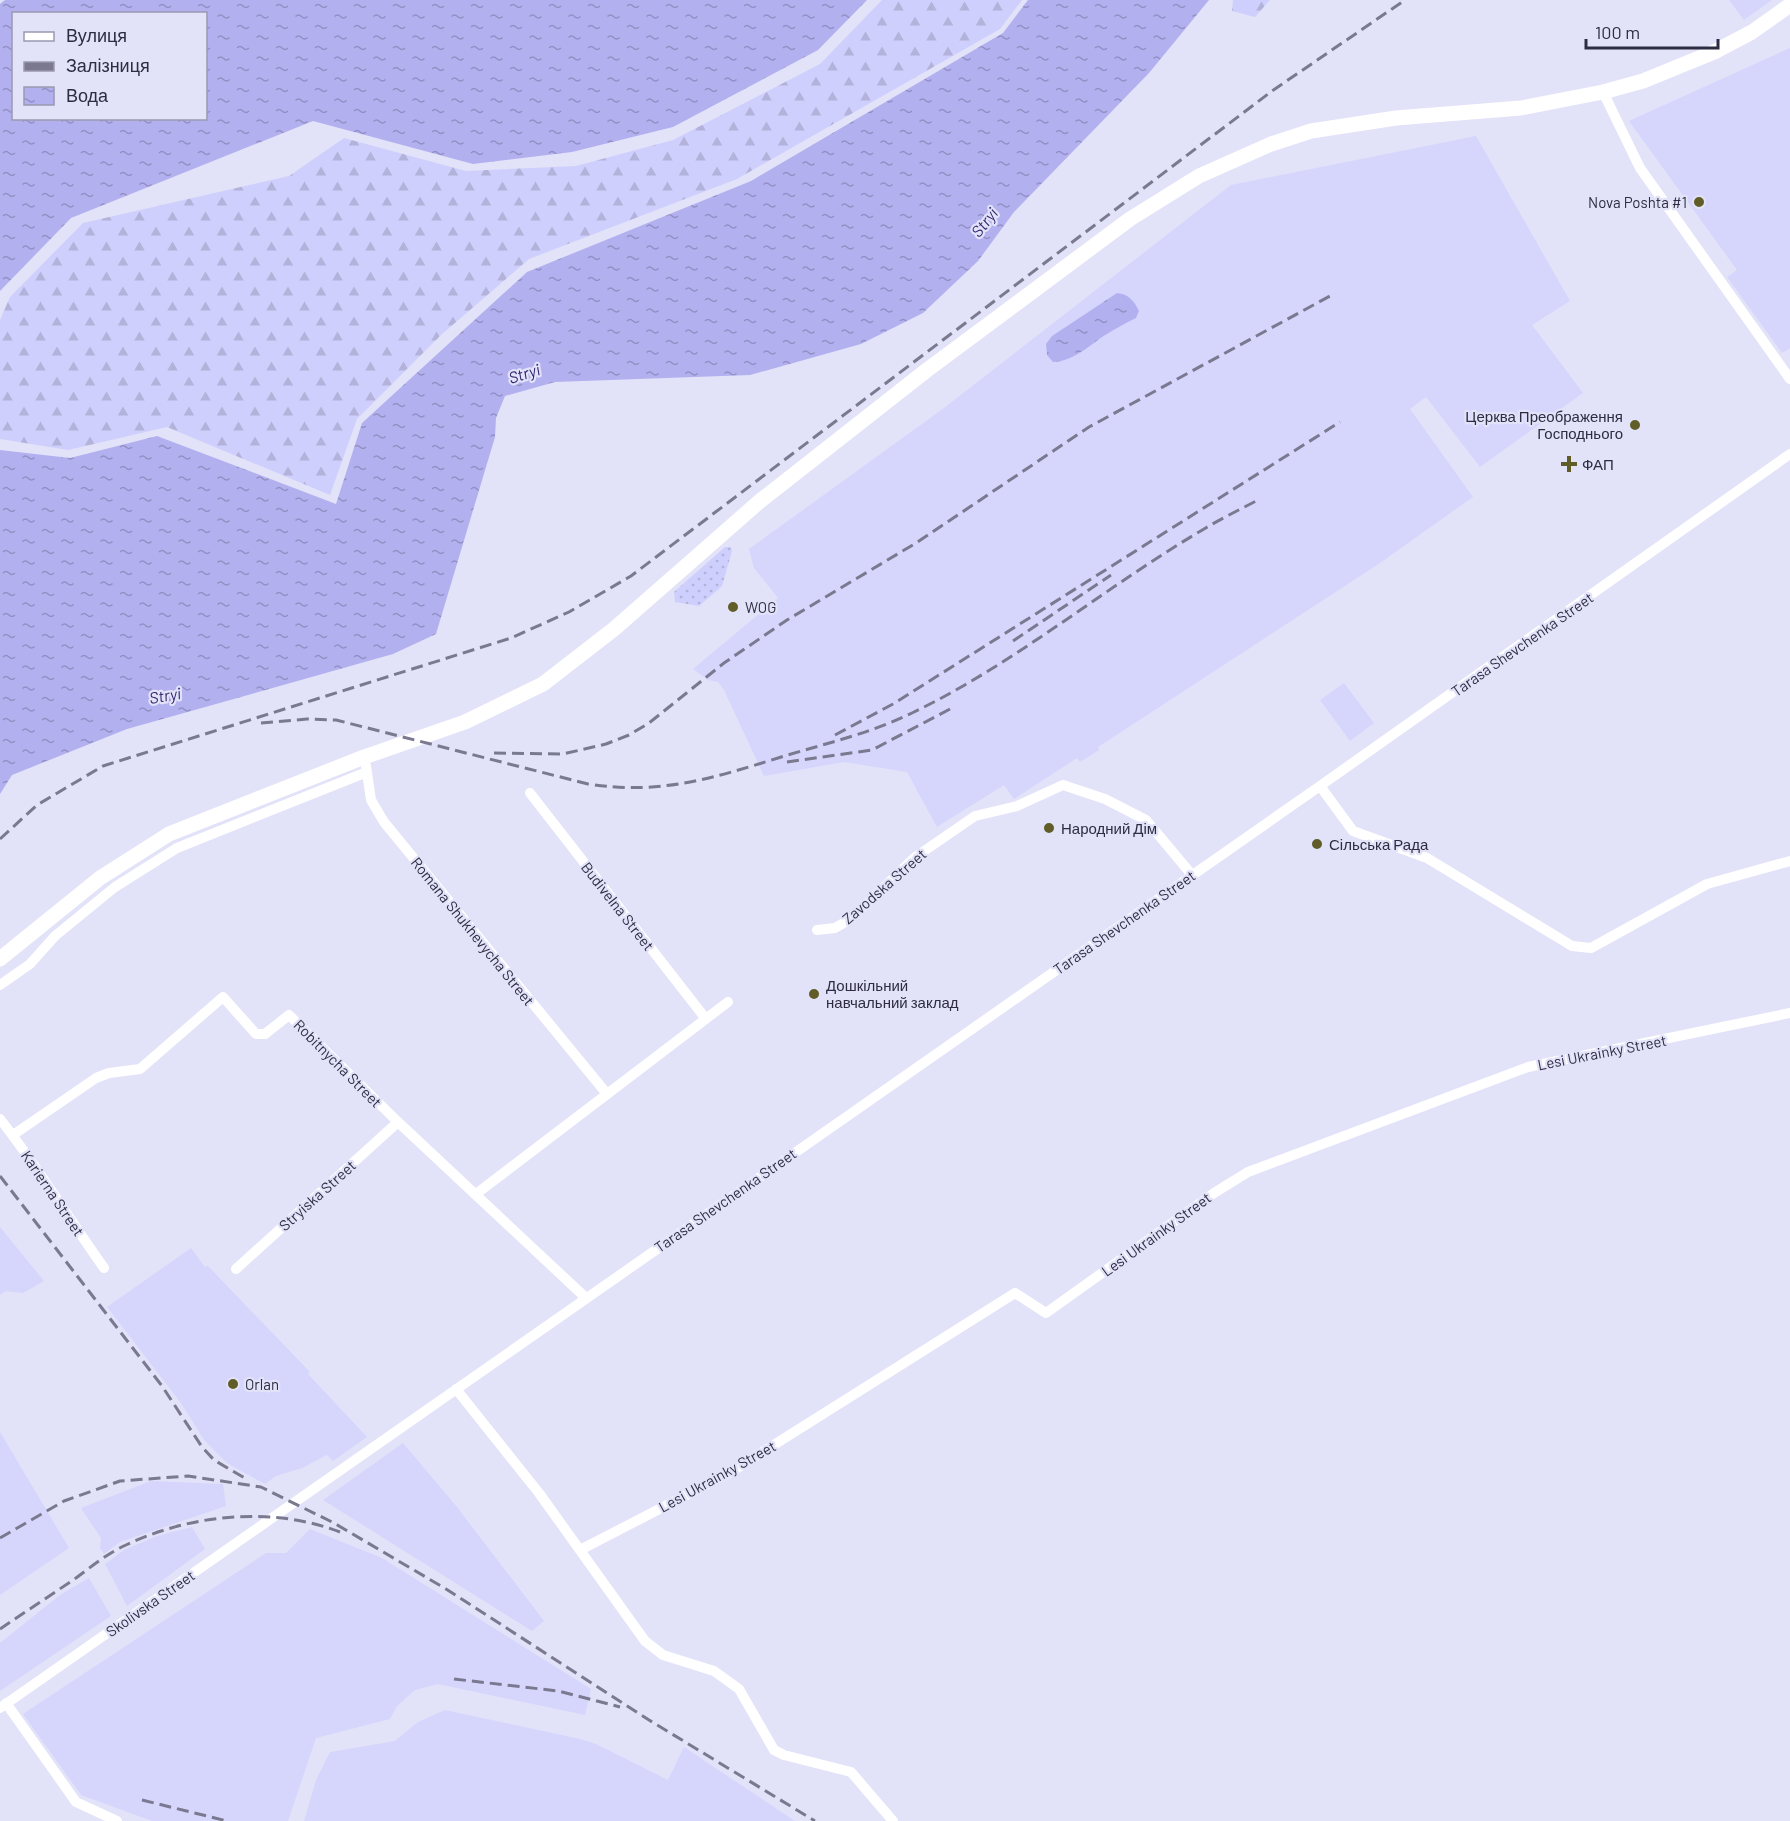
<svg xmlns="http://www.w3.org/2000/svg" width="1790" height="1821" font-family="Barlow,sans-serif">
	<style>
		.built { fill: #d6d6fd }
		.grass { fill: url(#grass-dots) }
		.forest { fill: url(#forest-firs) }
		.water { fill: url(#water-ripples); fill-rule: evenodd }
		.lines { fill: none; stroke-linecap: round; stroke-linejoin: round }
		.minor { stroke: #fff; stroke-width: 10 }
		.highway { stroke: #fff; stroke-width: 15 }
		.rail { stroke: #7a7990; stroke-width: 3; stroke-dasharray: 12 6; stroke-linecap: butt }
		.poi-dot { fill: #605d29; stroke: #e2e2f9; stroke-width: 2 }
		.labels { text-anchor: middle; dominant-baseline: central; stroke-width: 4.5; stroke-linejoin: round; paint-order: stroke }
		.poi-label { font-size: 15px; fill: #2d2c42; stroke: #e2e2f9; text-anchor: start }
		.street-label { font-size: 15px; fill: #2d2c42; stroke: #e2e2f9 }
		.water-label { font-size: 16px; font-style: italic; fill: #30236b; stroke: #e2e2f9 }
	</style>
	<defs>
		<pattern id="grass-dots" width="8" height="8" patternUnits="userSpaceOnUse" patternTransform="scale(1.5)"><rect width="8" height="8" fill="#cfcffd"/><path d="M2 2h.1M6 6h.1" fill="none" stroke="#b2b2da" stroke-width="1.8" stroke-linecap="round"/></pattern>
		<pattern id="forest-firs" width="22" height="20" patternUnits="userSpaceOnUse" patternTransform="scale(1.5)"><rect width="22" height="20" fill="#cfcffd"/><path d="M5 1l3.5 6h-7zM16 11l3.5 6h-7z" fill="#b2b2da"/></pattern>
		<pattern id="water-ripples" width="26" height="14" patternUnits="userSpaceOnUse" patternTransform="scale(1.5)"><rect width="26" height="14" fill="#b3b0f0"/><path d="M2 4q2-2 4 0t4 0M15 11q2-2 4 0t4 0" fill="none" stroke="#928fc4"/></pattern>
	</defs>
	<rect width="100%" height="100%" fill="#e2e2f9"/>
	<path class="built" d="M 1729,0 L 1772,0 L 1744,20 Z
		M 1790,48 L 1790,348 L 1782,353 L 1727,277 L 1737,270 L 1629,121 Z
		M 1476,136 L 1570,301 L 1532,325 L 1583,393 L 1480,467 L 1426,397 L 1410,409 L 1473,497 L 1377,565 L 1098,747 L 1099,750 L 1080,762 L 1077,758 L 1014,799 L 1004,785 L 937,827 L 907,772 L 844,762 L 764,776 L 724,690 L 718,682 L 708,680 L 693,669 L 778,598 L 754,568 L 749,549 L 944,408 L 1231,185 Z
		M 1344,683 L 1374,723 L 1350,741 L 1320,700 Z
		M 0,1227 L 44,1281 L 23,1293 L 6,1291 L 0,1295 Z
		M 191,1248 L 205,1267 L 208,1266 L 310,1372 L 308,1374 L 367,1437 L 333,1461 L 327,1455 L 302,1468 L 276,1476 L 265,1484 L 227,1463 L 204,1440 L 181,1403 L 107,1307 Z
		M 0,1432 L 69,1548 L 0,1595 Z
		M 403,1443 L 457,1507 L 544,1621 L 532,1631 L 323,1500 Z
		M 151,1481 L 223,1484 L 226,1506 L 120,1542 L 104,1554 L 100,1548 L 101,1538 L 81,1508 Z
		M 192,1527 L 205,1549 L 127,1606 L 105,1564 L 124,1550 L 157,1536 Z
		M 310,1529 L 382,1558 L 591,1689 L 585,1715 L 438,1684 L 415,1690 L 397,1706 L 390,1719 L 316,1738 L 288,1821 L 152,1821 L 81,1795 L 23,1714 L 266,1553 L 286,1553 Z
		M 89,1578 L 111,1616 L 0,1691 L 0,1643 L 60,1595 Z
		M 445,1710 L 580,1739 L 596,1744 L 668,1780 L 684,1747 L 795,1821 L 304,1821 L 316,1780 L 330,1752 L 395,1741 L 418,1722 Z"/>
	<path class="grass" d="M 725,547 L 731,547 L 732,551 L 722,586 L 699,606 L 675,602 L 674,592 Z"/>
	<path class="forest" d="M 882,0 L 1022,0 L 1000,29 L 737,179 L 529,259 L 441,335 L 357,419 L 330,495 L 167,427 L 68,450 L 0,439 L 0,320 L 10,297 L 83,223 L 289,176 L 344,138 L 466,171 L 576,166 L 673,140 L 820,64 Z
		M 1233,0 L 1270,0 L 1255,17 L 1232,11 Z"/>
	<path class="water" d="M 5,0 L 867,0 L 818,50 L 673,127 L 572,152 L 473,164 L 313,121 L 71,218 L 0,291 L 0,4 ZM 14,14 L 206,14 L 206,118 L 14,118 Z
		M 1028,0 L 1209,0 L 1149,73 L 1014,212 L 978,261 L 923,313 L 861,344 L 750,375 L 555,382 L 505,396 L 496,418 L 495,437 L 436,634 L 393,654 L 127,729 L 12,775 L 0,794 L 0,450 L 70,458 L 157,436 L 336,504 L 362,423 L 527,272 L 751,181 L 1003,33 Z
		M 1117,293 C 1129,294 1134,301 1139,311 L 1136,318 C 1126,323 1116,328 1107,334 C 1089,345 1075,361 1053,362 L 1047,355 L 1046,344 L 1052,336 Z"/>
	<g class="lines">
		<path class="minor" d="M 1603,92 L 1640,168 L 1790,379
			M 366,766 L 371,800 L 384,822 L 607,1094
			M 1320,786 L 1353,831 L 1427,858 L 1572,946 L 1591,948 L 1707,884 L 1790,861
			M 530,793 L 706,1019
			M 817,930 L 835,928 L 852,918 L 914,858 L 975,816 L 1017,806 L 1063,785 L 1105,799 L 1146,820 L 1192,875
			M 0,985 L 30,964 L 55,936 L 115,887 L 177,848 L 367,772
			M 0,1119 C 38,1167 69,1219 104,1268
			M 13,1135 L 96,1078 L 109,1073 L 140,1069 L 223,997 L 256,1034 L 265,1034 L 289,1015 L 398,1122 L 586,1298
			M 476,1194 L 728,1002
			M 236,1269 L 398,1122
			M 456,1389 L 539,1493 L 645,1641 L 663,1655 L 714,1671 L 739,1689 L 774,1750 L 784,1755 L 851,1772 L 893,1821
			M 580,1550 L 731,1472 L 1015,1293 L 1046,1313 L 1214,1193 L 1248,1172 L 1528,1067 L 1790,1013
			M 6,1703 L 76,1802 L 117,1821
			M 0,1708 L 1320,786 L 1790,454"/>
		<path class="highway" d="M 0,959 L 100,878 L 169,834 L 364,757 L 465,722 L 543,684 L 614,629 L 760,501 L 927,370 L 1130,219 L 1199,176 L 1271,144 L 1311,131 L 1396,118 L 1521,108 L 1603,92 L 1643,81 L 1714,52 L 1752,32 L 1790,5"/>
		<path class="rail" d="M 1013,641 L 1111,575
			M 261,723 L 307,719 L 336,720 L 588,784 C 659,795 711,779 778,758 C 823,744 869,734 912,713 C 1016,663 1105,587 1204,529 C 1222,518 1241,509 1260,499
			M 835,735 L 893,704 L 1340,422
			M 494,753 L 563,754 L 606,744 L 629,735 L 649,723 L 724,663 L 787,620 L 916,543 L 1089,427 L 1330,296
			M 787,762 L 872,750 L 952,708
			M 0,839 L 37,805 L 103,766 L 511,638 L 569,612 L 631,576 L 1272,91 L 1405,0
			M 0,1176 L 162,1386 L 202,1447 L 214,1460 L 248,1480
			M 0,1538 L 64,1501 L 120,1481 L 188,1476 L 261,1487 L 334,1523 L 446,1589 L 649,1720 L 815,1821
			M 0,1629 C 25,1612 51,1595 76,1578 C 92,1566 108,1553 126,1545 C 191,1514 272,1506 340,1532
			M 454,1679 L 558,1691 L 620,1707
			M 142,1800 L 227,1821"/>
	</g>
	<g class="poi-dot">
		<circle cx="1699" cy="202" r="6"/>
		<circle cx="1635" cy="425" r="6"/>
		<path d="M1566 455h6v6h6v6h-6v6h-6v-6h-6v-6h6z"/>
		<circle cx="733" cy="607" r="6"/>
		<circle cx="1049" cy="828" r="6"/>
		<circle cx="1317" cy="844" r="6"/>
		<circle cx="814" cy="994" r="6"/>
		<circle cx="233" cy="1384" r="6"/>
	</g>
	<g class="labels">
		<g class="poi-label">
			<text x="1687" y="202" text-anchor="end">Nova Poshta #1</text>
			<text x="1623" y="416" text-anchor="end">Церква Преображення<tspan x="1623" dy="17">Господнього</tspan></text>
			<text x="1582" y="464">ФАП</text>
			<text x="745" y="607">WOG</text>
			<text x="1061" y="828">Народний Дім</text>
			<text x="1329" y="844">Сільська Рада</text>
			<text x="826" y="985">Дошкільний<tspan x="826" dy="17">навчальний заклад</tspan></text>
			<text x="245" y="1384">Orlan</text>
		</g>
		<g class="street-label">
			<text transform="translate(1522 644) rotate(-35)">Tarasa Shevchenka Street</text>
			<text transform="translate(884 886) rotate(-41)">Zavodska Street</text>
			<text transform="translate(618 906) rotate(52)">Budivelna Street</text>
			<text transform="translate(1124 922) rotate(-35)">Tarasa Shevchenka Street</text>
			<text transform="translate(473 931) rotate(51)">Romana Shukhevycha Street</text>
			<text transform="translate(1602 1052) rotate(-11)">Lesi Ukrainky Street</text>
			<text transform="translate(338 1063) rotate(45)">Robitnycha Street</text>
			<text transform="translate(53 1193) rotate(56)">Karierna Street</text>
			<text transform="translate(317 1195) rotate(-42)">Stryiska Street</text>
			<text transform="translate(725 1200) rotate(-35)">Tarasa Shevchenka Street</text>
			<text transform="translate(1156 1234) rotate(-36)">Lesi Ukrainky Street</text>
			<text transform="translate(717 1476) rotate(-29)">Lesi Ukrainky Street</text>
			<text transform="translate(150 1603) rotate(-35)">Skolivska Street</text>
		</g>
		<g class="water-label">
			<text transform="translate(984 222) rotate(-51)">Stryi</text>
			<text transform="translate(524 373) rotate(-17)">Stryi</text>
			<text transform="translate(165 695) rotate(-9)">Stryi</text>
		</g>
	</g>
	<rect x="12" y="12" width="195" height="108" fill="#e2e2f9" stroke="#9a99b0" stroke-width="1.5"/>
	<rect x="24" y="32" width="30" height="9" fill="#ffffff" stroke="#9a99b0" stroke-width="1.5"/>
	<text x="66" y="42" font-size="18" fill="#2d2c42">Вулиця</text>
	<rect x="24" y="62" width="30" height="9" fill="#7a7990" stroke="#9a99b0" stroke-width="1.5"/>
	<text x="66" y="72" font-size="18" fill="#2d2c42">Залізниця</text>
	<rect x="24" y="87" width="30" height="18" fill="url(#water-ripples)" stroke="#9a99b0" stroke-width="1.5"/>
	<text x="66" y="102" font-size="18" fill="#2d2c42">Вода</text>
	<path d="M1586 39v9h132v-9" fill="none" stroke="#2d2c42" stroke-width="3"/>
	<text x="1595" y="39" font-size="18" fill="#2d2c42" stroke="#e2e2f9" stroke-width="4.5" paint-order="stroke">100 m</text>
</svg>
